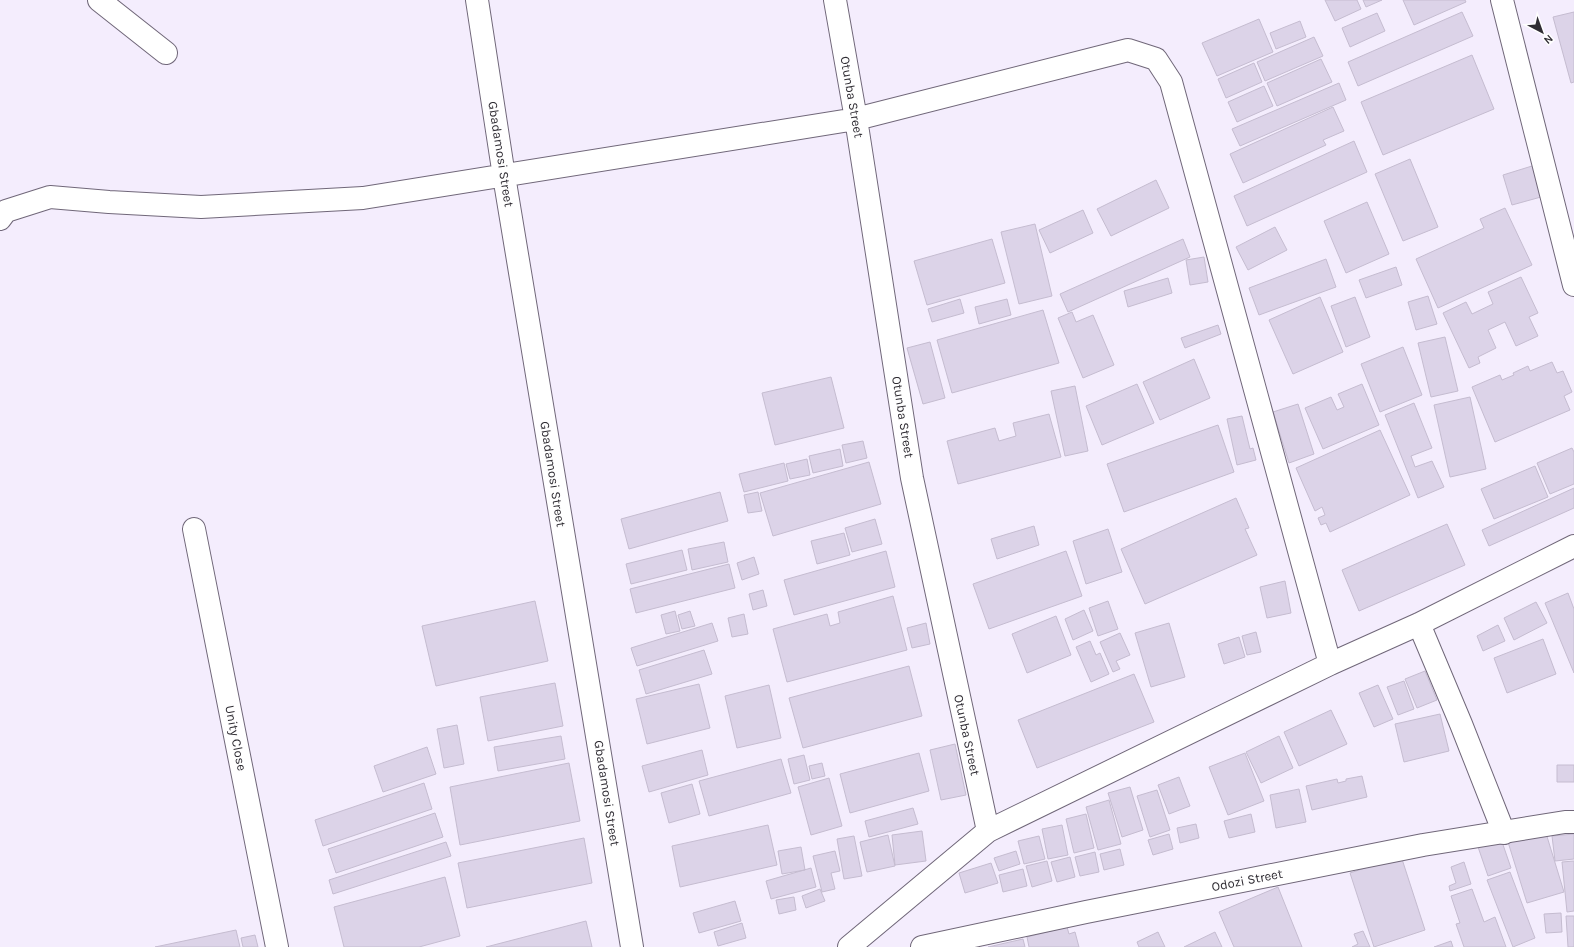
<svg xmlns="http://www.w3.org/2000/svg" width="1574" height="947" font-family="Karla,sans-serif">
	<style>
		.building { fill: #dcd3e8; stroke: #c5bcd0 }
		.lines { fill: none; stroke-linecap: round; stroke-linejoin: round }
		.minor-casing { stroke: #706779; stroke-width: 24 }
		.major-casing { stroke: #706779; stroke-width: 24 }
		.minor { stroke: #fff; stroke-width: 22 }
		.major { stroke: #fff; stroke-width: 22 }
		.labels { text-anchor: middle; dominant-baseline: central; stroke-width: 3; stroke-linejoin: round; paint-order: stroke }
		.street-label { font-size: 13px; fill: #2f2c33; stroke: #fefefe }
	</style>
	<rect width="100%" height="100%" fill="#f4edfd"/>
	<path class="building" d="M 1325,0 L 1357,0 L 1361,9 L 1335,21 Z
		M 1363,0 L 1382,0 L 1366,7 Z
		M 1403,0 L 1465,0 L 1466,2 L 1414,25 Z
		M 1462,12 L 1473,36 L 1358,86 L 1348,62 Z
		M 1574,12 L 1574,82 L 1571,83 L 1553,17 Z
		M 1377,13 L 1385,31 L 1350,47 L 1342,28 Z
		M 1259,19 L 1273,52 L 1217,76 L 1202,43 Z
		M 1300,21 L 1306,37 L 1276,49 L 1270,33 Z
		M 1314,37 L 1323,56 L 1265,81 L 1257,62 Z
		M 1472,55 L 1494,109 L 1383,155 L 1361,102 Z
		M 1321,59 L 1332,82 L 1277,106 L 1267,83 Z
		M 1254,63 L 1262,82 L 1226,98 L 1218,79 Z
		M 1339,83 L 1346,100 L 1240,146 L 1232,129 Z
		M 1264,86 L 1273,106 L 1237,122 L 1228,102 Z
		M 1333,107 L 1344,131 L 1323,140 L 1326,145 L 1243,183 L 1230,154 Z
		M 1354,141 L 1367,172 L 1247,226 L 1234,196 Z
		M 1410,159 L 1438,227 L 1403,241 L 1375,174 Z
		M 1532,166 L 1541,197 L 1512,205 L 1503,175 Z
		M 1156,180 L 1169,208 L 1111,236 L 1097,209 Z
		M 1367,202 L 1389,254 L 1346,273 L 1324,221 Z
		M 1505,208 L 1532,265 L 1438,308 L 1416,259 L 1484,228 L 1480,219 Z
		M 1083,210 L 1093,233 L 1050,253 L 1039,230 Z
		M 1035,224 L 1052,296 L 1019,304 L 1001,232 Z
		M 1275,227 L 1287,250 L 1248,270 L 1236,247 Z
		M 992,239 L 1005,283 L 927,305 L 914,261 Z
		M 1183,239 L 1190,257 L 1068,312 L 1060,294 Z
		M 1204,257 L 1208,282 L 1190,285 L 1186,260 Z
		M 1326,259 L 1336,287 L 1259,315 L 1249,288 Z
		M 1396,267 L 1402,285 L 1366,298 L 1359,280 Z
		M 1521,277 L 1538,313 L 1529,317 L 1538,336 L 1516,346 L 1505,322 L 1488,330 L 1496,348 L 1478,357 L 1480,363 L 1469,368 L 1443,313 L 1466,302 L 1472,314 L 1493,304 L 1488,292 Z
		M 1168,278 L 1172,293 L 1128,307 L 1124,291 Z
		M 1428,296 L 1437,324 L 1416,330 L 1408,302 Z
		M 1320,297 L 1343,352 L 1293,374 L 1269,320 Z
		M 1355,297 L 1370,337 L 1346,347 L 1331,306 Z
		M 960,299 L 964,313 L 932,322 L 928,309 Z
		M 1007,299 L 1011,315 L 979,324 L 975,307 Z
		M 1043,310 L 1059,363 L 952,393 L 937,340 Z
		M 1072,312 L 1076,322 L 1093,315 L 1114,365 L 1083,378 L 1058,318 Z
		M 1218,325 L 1221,334 L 1185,348 L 1181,338 Z
		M 1445,337 L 1458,391 L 1431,397 L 1418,343 Z
		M 930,342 L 945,398 L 923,404 L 907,348 Z
		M 1403,347 L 1422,395 L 1380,412 L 1361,364 Z
		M 1194,359 L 1210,398 L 1160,420 L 1143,382 Z
		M 1552,362 L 1557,373 L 1563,371 L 1572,392 L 1564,396 L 1570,410 L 1495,442 L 1472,387 L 1500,375 L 1502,380 L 1514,375 L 1513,373 L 1528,366 L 1530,371 Z
		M 831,377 L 844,428 L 775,445 L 762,393 Z
		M 1137,384 L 1154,423 L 1102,445 L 1086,406 Z
		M 1362,384 L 1379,425 L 1323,449 L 1305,408 L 1331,397 L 1337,410 L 1344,407 L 1338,394 Z
		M 1075,386 L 1088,451 L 1065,456 L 1051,391 Z
		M 1470,397 L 1486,469 L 1450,477 L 1434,405 Z
		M 1414,403 L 1432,448 L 1411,456 L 1415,467 L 1432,461 L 1444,487 L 1418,498 L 1385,415 Z
		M 1298,404 L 1314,454 L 1289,463 L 1273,412 Z
		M 1049,414 L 1061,457 L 958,484 L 947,441 L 995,428 L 999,441 L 1016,436 L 1013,423 Z
		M 1242,416 L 1250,449 L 1253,448 L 1256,460 L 1237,465 L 1227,419 Z
		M 1218,425 L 1234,472 L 1124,512 L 1107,464 Z
		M 1380,430 L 1410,495 L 1330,532 L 1326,523 L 1321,525 L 1318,518 L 1325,515 L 1322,507 L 1315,511 L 1296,468 Z
		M 863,441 L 867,458 L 846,463 L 842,445 Z
		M 1572,448 L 1574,452 L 1574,484 L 1550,494 L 1537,463 Z
		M 840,449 L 843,466 L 813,473 L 809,456 Z
		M 807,459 L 810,475 L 790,479 L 786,464 Z
		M 869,462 L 881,504 L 773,536 L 760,493 Z
		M 784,463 L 788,481 L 744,492 L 739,474 Z
		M 1535,466 L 1548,497 L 1494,519 L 1481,489 Z
		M 1574,488 L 1574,508 L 1489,546 L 1482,530 Z
		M 720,492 L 728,521 L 629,549 L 621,519 Z
		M 758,492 L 762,511 L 748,513 L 744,495 Z
		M 1236,498 L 1249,528 L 1245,529 L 1257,555 L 1145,604 L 1121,549 Z
		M 875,519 L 882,544 L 852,552 L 845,528 Z
		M 1447,524 L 1465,565 L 1359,611 L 1342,570 Z
		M 1034,526 L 1039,545 L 997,559 L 991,539 Z
		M 1108,529 L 1122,572 L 1086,584 L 1073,541 Z
		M 844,533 L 850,555 L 817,564 L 811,541 Z
		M 724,542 L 728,562 L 692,570 L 688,549 Z
		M 682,550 L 687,570 L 631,584 L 626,564 Z
		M 886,551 L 895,587 L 794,615 L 784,580 Z
		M 1066,551 L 1082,596 L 989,629 L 973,584 Z
		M 754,557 L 759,574 L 742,580 L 737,563 Z
		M 729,564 L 735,588 L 636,613 L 630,589 Z
		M 1285,581 L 1291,613 L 1267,618 L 1260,587 Z
		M 763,590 L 767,606 L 753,610 L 749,594 Z
		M 1568,593 L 1574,609 L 1574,673 L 1545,603 Z
		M 893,596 L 907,650 L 787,682 L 773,629 L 827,614 L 830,626 L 840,623 L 838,612 Z
		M 535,601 L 548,661 L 436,686 L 422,626 Z
		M 1108,601 L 1118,629 L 1098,636 L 1089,608 Z
		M 1536,602 L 1547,623 L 1514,640 L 1504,618 Z
		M 1084,610 L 1093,631 L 1073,640 L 1065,619 Z
		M 675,611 L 680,631 L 666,634 L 661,615 Z
		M 690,611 L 695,626 L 682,629 L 678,615 Z
		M 744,614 L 748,634 L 732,637 L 728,618 Z
		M 1056,616 L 1071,655 L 1027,673 L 1012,634 Z
		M 712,623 L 718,641 L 637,666 L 631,648 Z
		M 926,623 L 930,644 L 912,648 L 907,628 Z
		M 1169,623 L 1185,677 L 1151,687 L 1135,633 Z
		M 1498,625 L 1505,641 L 1483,651 L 1477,636 Z
		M 1256,632 L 1261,652 L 1247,655 L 1242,636 Z
		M 1120,633 L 1130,655 L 1116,661 L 1120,669 L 1113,672 L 1100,642 Z
		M 1239,637 L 1245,657 L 1224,664 L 1218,644 Z
		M 1543,639 L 1556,674 L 1507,693 L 1494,658 Z
		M 1090,641 L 1096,655 L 1100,653 L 1109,674 L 1091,682 L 1076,647 Z
		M 704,650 L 712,674 L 646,694 L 639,670 Z
		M 909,666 L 922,716 L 803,748 L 789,698 Z
		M 1425,671 L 1437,700 L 1417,708 L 1405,679 Z
		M 1134,674 L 1154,722 L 1037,768 L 1018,720 Z
		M 1404,681 L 1414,709 L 1398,715 L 1387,687 Z
		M 555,683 L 563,726 L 488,741 L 480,697 Z
		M 699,684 L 710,728 L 647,744 L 636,699 Z
		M 769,685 L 781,738 L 737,748 L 725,696 Z
		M 1378,685 L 1393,719 L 1374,727 L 1359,693 Z
		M 1331,710 L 1347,744 L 1299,766 L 1284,732 Z
		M 1440,714 L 1449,751 L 1404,762 L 1395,724 Z
		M 457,725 L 464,764 L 444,768 L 437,729 Z
		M 561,736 L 565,759 L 498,771 L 494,747 Z
		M 1279,736 L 1293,768 L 1261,783 L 1246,752 Z
		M 955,744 L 966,795 L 941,800 L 930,750 Z
		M 427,747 L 436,774 L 383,792 L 374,766 Z
		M 702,750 L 708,775 L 649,792 L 642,766 Z
		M 919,753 L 929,791 L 850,813 L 840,774 Z
		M 1245,753 L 1264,801 L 1228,815 L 1209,767 Z
		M 804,755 L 810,780 L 794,784 L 788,759 Z
		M 781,759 L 791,793 L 709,816 L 699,781 Z
		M 569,763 L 580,821 L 460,845 L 450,787 Z
		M 822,763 L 825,776 L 812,779 L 809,766 Z
		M 1557,765 L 1574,765 L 1574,782 L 1557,782 Z
		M 1362,776 L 1367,797 L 1312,810 L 1306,786 L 1337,779 L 1338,783 L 1346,781 L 1346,779 Z
		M 1179,777 L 1190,806 L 1169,814 L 1158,785 Z
		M 829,778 L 842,826 L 811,835 L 798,787 Z
		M 424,783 L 432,809 L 323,846 L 315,820 Z
		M 692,784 L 700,814 L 669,823 L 661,793 Z
		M 1130,787 L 1143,830 L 1122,837 L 1108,793 Z
		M 1299,789 L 1306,822 L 1276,828 L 1270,795 Z
		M 1157,790 L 1170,830 L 1150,837 L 1137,796 Z
		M 1109,800 L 1121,844 L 1098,850 L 1086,807 Z
		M 913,808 L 918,824 L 869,837 L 865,821 Z
		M 435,813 L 443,837 L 336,873 L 328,849 Z
		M 1086,814 L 1094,848 L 1074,853 L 1066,819 Z
		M 1251,814 L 1255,832 L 1229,838 L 1224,821 Z
		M 1196,824 L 1199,838 L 1180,843 L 1177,828 Z
		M 768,825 L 777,865 L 680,887 L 672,846 Z
		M 1062,825 L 1068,855 L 1048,859 L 1042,829 Z
		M 1545,830 L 1564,892 L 1527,903 L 1508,842 Z
		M 922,831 L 926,861 L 895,865 L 892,835 Z
		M 1169,834 L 1173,849 L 1153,855 L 1148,840 Z
		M 1574,834 L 1574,859 L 1555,861 L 1552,836 Z
		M 888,835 L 895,866 L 867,872 L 860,842 Z
		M 854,836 L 862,876 L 844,879 L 837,839 Z
		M 1039,836 L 1045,859 L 1024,864 L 1018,841 Z
		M 1500,836 L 1511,868 L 1488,876 L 1477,844 Z
		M 584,838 L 592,883 L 467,908 L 458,863 Z
		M 446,842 L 451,856 L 333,894 L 329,880 Z
		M 801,847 L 805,870 L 782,874 L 778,851 Z
		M 1120,849 L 1124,865 L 1104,870 L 1100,854 Z
		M 835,851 L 840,871 L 831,873 L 835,889 L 822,892 L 813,856 Z
		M 1016,851 L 1020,864 L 999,871 L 994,858 Z
		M 1095,852 L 1099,872 L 1080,876 L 1075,857 Z
		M 1401,856 L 1425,930 L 1374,947 L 1350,873 Z
		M 1070,857 L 1075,877 L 1057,882 L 1051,862 Z
		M 1047,861 L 1052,881 L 1032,887 L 1026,866 Z
		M 1574,861 L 1574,911 L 1567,912 L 1562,862 Z
		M 1464,862 L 1471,884 L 1450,891 L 1449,886 L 1456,883 L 1451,867 Z
		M 991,863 L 998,883 L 965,893 L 959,873 Z
		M 811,868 L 816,887 L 771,899 L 766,881 Z
		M 1023,869 L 1027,886 L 1003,892 L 999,875 Z
		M 1510,872 L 1535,938 L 1513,947 L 1487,880 Z
		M 445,877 L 460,936 L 419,947 L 344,947 L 334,907 Z
		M 1278,887 L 1302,947 L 1234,947 L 1219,912 Z
		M 820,889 L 825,901 L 806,908 L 802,896 Z
		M 1472,889 L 1484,922 L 1495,917 L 1506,947 L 1464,947 L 1456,924 L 1460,923 L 1451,896 Z
		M 794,897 L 796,910 L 779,914 L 776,900 Z
		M 735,901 L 741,921 L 699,933 L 693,913 Z
		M 1561,913 L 1562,932 L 1546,933 L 1544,914 Z
		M 1566,916 L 1574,916 L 1574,947 L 1568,947 Z
		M 586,921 L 592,947 L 486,947 Z
		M 742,923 L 746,938 L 718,946 L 714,932 Z
		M 1067,927 L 1069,934 L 1075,932 L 1079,947 L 1029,947 L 1027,937 Z
		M 236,930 L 240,947 L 155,947 Z
		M 1363,931 L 1370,947 L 1352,947 L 1358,944 L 1354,934 Z
		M 1158,932 L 1165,947 L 1139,947 L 1137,942 Z
		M 1215,932 L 1222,947 L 1184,947 Z
		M 255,935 L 258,947 L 243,947 L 241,938 Z
		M 1023,939 L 1025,947 L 988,947 Z
		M 1451,941 L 1453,947 L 1434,947 Z"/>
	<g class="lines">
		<g class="minor-casing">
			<path id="minor" d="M 99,0 L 166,53
				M 477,0 L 504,176 L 632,947
				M 835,0 L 856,119 L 912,478 L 988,831
				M 1502,0 L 1574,285
				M 0,219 L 6,211 L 50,197 L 109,202 L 201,207 L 363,198 L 856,119 L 1128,50 L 1156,59 L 1171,82 L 1330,664
				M 194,529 L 277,947
				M 1419,624 L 1461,724 L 1504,833
				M 849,947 L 988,831 L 1330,664 L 1419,624 L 1574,546"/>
		</g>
		<g class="major-casing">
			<path id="major" d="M 922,947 L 1086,912 L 1423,845 L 1565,822 L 1574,822"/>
		</g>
		<use href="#minor" class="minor"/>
		<use href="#major" class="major"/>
	</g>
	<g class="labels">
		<g class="street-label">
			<text transform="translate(852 97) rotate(80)">Otunba Street</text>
			<text transform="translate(501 154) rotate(81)">Gbadamosi Street</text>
			<text transform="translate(903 417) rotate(81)">Otunba Street</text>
			<text transform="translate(553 474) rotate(81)">Gbadamosi Street</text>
			<text transform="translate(967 735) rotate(78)">Otunba Street</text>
			<text transform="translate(236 738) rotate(79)">Unity Close</text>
			<text transform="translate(607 793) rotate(81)">Gbadamosi Street</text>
			<text transform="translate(1247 880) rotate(-11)">Odozi Street</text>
		</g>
	</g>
	<g transform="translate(1542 32) rotate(139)" stroke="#fefefe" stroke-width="3" paint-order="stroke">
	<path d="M0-3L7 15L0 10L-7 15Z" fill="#2f2c33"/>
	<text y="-6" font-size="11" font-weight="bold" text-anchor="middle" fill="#2f2c33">N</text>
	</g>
</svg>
